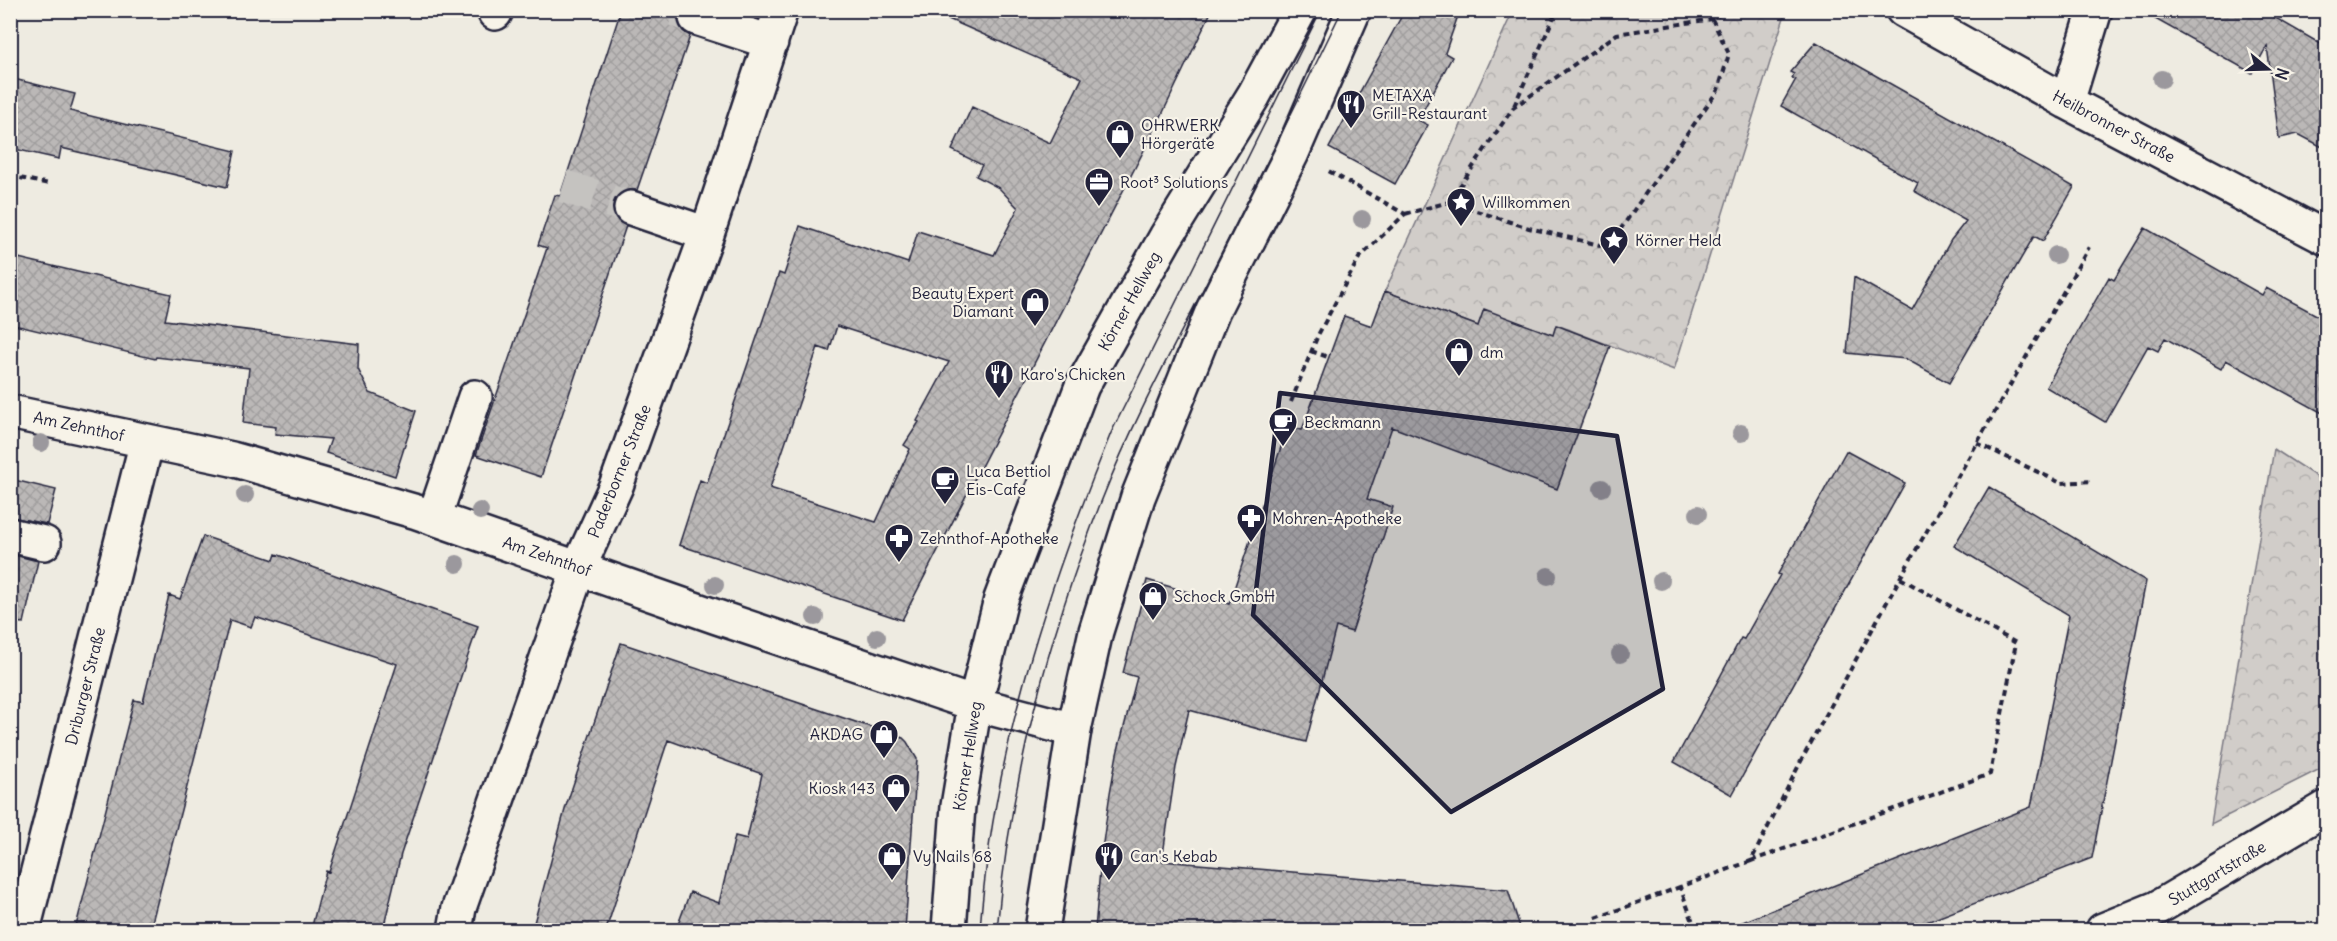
<svg xmlns="http://www.w3.org/2000/svg" width="2337" height="941" font-family="Delius,sans-serif">
	<style>
		.park { fill: url(#park-crowns); stroke: #7a7882; stroke-width: 1.5 }
		.building { fill: url(#building-cross-hatch); stroke: #22223b; stroke-width: 1.5; fill-rule: evenodd }
		.lines { fill: none; stroke-linecap: round; stroke-linejoin: round }
		.minor-tunnel { stroke: #c5c3c0; stroke-width: 33; stroke-dasharray: 33 16; stroke-linecap: butt }
		.minor-casing { stroke: #22223b; stroke-width: 38 }
		.major-casing { stroke: #22223b; stroke-width: 38 }
		.path { stroke: #22223b; stroke-width: 4; stroke-dasharray: 6 4.5; stroke-linecap: butt }
		.minor { stroke: #f7f3e8; stroke-width: 33 }
		.major { stroke: #f7f3e8; stroke-width: 33 }
		.tram { stroke: #22223b; stroke-width: 1.5 }
		.tree { fill: #9b989d }
		.marked { fill: #22223b; fill-opacity: 0.2; stroke: #22223b; stroke-width: 4.5; stroke-linejoin: round }
		.labels { text-anchor: middle; dominant-baseline: central; stroke-width: 4.5; stroke-linejoin: round; paint-order: stroke }
		.poi-label { font-size: 16px; fill: #22223b; stroke: #f7f3e8; text-anchor: start }
		.street-label { font-size: 16px; fill: #22223b; stroke: #f7f3e8 }
	</style>
	<defs>
		<pattern id="park-crowns" width="20" height="18" patternUnits="userSpaceOnUse" patternTransform="scale(1.5)"><rect width="20" height="18" fill="#d1cdc9"/><path d="M2 6a3 3 0 1 1 6 0M12 15a3 3 0 1 1 6 0" fill="none" stroke="#b3b0ae"/></pattern>
		<pattern id="building-cross-hatch" width="8" height="8" patternUnits="userSpaceOnUse" patternTransform="scale(1.5)"><rect width="8" height="8" fill="#bbb8b7"/><path d="M0 0l8 8M0 8l8-8" fill="none" stroke="#a09e9e"/></pattern>
	</defs>
	<rect width="100%" height="100%" fill="#eeebe1"/>
	<filter id="ink" filterUnits="userSpaceOnUse"><feTurbulence type="fractalNoise" baseFrequency=".0167" numOctaves="2"/><feDisplacementMap in="SourceGraphic" scale="12" xChannelSelector="R" yChannelSelector="G"/><feConvolveMatrix kernelMatrix="1 2 1 2 8 2 1 2 1" color-interpolation-filters="sRGB"/></filter>
	<g filter="url(#ink)">
		<path class="park" d="M 1513,11 L 1786,11 L 1674,370 L 1557,325 L 1553,335 L 1484,310 L 1478,326 L 1385,291 Z
			M 2274,449 L 2326,483 L 2326,766 L 2211,824 Z"/>
		<path class="building" d="M 621,10 L 679,10 L 678,23 L 683,31 L 690,36 L 637,190 L 628,190 L 619,194 L 613,202 L 613,211 L 617,220 L 626,226 L 541,477 L 476,455 L 547,248 L 538,245 L 555,195 L 560,196 Z
			M 928,10 L 1212,10 L 1157,125 L 902,620 L 679,545 L 700,480 L 707,483 L 779,273 L 784,275 L 800,226 L 908,263 L 918,231 L 994,255 L 1018,208 L 999,188 L 976,176 L 982,165 L 952,150 L 972,107 L 1050,143 L 1082,78 ZM 837,326 L 949,362 L 917,421 L 919,422 L 904,445 L 910,449 L 876,522 L 770,488 L 818,347 L 829,351 Z
			M 1405,10 L 1460,10 L 1445,53 L 1452,57 L 1418,120 L 1428,125 L 1395,184 L 1329,148 Z
			M 2139,10 L 2262,10 L 2326,47 L 2326,149 L 2298,134 L 2279,138 L 2267,46 L 2252,73 Z
			M 1816,42 L 2074,187 L 2043,241 L 2034,236 L 1949,383 L 1906,359 L 1847,353 L 1854,277 L 1912,310 L 1951,240 L 1966,221 L 1914,191 L 1918,183 L 1781,106 L 1796,79 L 1792,78 L 1794,74 L 1790,72 Z
			M 10,78 L 75,94 L 70,111 L 235,151 L 227,187 L 61,148 L 59,159 L 10,148 Z
			M 2145,228 L 2262,295 L 2266,288 L 2326,320 L 2326,415 L 2226,360 L 2221,369 L 2165,338 L 2158,351 L 2148,346 L 2105,422 L 2046,387 L 2109,277 L 2114,280 Z
			M 10,256 L 171,294 L 165,320 L 359,344 L 358,369 L 370,393 L 416,411 L 395,476 L 326,453 L 331,439 L 275,434 L 276,427 L 243,423 L 249,368 L 156,357 L 155,359 L 10,324 Z
			M 1385,291 L 1478,326 L 1484,309 L 1553,335 L 1556,325 L 1610,346 L 1557,489 L 1392,427 L 1367,499 L 1393,507 L 1352,632 L 1336,627 L 1306,742 L 1189,710 L 1176,767 L 1162,861 L 1508,890 L 1521,930 L 1095,930 L 1101,857 L 1110,793 L 1117,754 L 1137,677 L 1123,673 L 1147,580 L 1229,604 L 1288,426 L 1302,430 L 1344,316 L 1372,326 Z
			M 1846,451 L 1905,483 L 1732,795 L 1674,762 L 1741,638 L 1744,639 L 1780,575 L 1778,574 Z
			M 10,479 L 56,490 L 47,524 L 10,517 Z
			M 1989,487 L 2146,581 L 2092,858 L 1906,930 L 1725,930 L 1725,929 L 2031,807 L 2069,615 L 1954,546 Z
			M 203,536 L 274,560 L 276,554 L 478,626 L 401,854 L 383,930 L 311,930 L 326,871 L 329,872 L 397,664 L 255,617 L 251,627 L 230,620 L 150,930 L 75,930 L 134,700 L 143,702 L 169,595 L 180,599 Z
			M 10,554 L 38,561 L 24,623 L 10,622 Z
			M 621,643 L 903,738 L 907,742 L 917,759 L 905,930 L 676,930 L 690,892 L 719,903 L 735,836 L 747,839 L 762,774 L 668,740 L 606,930 L 532,930 L 566,806 Z"/>
		<g class="lines">
			<path class="minor-tunnel" d="M 675,10 L 696,18
				M 563,186 L 631,208"/>
			<g class="minor-casing">
				<path id="minor" d="M 1903,10 L 2067,102 L 2326,238
					M 495,13 L 496,10
					M 696,18 L 771,42
					M 2067,102 L 2095,10
					M 631,208 L 707,234
					M 10,412 L 232,459 L 417,512 L 717,617 L 975,704 L 1074,730
					M 434,518 L 475,397
					M 10,535 L 44,543
					M 23,930 L 147,441
					M 455,930 L 459,908 L 579,567 L 616,486 L 707,234 L 781,10
					M 2103,930 L 2157,908 L 2326,808"/>
			</g>
			<g class="major-casing">
				<path id="major" d="M 949,930 L 958,806 L 975,704 L 1001,599 L 1082,386 L 1166,237 L 1254,95 L 1300,10
					M 1042,930 L 1074,730 L 1096,631 L 1138,497 L 1213,310 L 1292,153 L 1354,10"/>
			</g>
			<path class="path" d="M 1712,19 L 1729,54 L 1718,90 L 1608,247 L 1529,228 L 1449,202 L 1513,108 L 1617,34 L 1712,19 L 1729,10
				M 1514,106 L 1557,10
				M 10,176 L 49,184
				M 1405,214 L 1449,202
				M 1311,351 L 1328,357
				M 1291,402 L 1318,335 L 1359,258 L 1405,214 L 1325,169
				M 1977,443 L 2061,483 L 2093,481
				M 1751,861 L 1990,774 L 2016,643 L 1900,578
				M 1596,918 L 1680,887
				M 1696,930 L 1680,887 L 1751,861 L 1800,763 L 1900,578 L 2089,247"/>
			<use href="#minor" class="minor"/>
			<use href="#major" class="major"/>
			<path class="tram" d="M 980,930 C 992,758 1046,591 1111,433 L 1321,10
				M 997,930 C 1009,786 1048,636 1101,502 C 1130,428 1168,357 1205,286 C 1251,195 1297,103 1342,10"/>
		</g>
		<g class="tree">
			<circle cx="2162" cy="79" r="9"/>
			<circle cx="1362" cy="219" r="9"/>
			<circle cx="2056" cy="255" r="9"/>
			<circle cx="1741" cy="433" r="9"/>
			<circle cx="41" cy="443" r="9"/>
			<circle cx="1602" cy="488" r="9"/>
			<circle cx="245" cy="495" r="9"/>
			<circle cx="480" cy="511" r="9"/>
			<circle cx="1698" cy="514" r="9"/>
			<circle cx="457" cy="564" r="9"/>
			<circle cx="1548" cy="576" r="9"/>
			<circle cx="1661" cy="581" r="9"/>
			<circle cx="715" cy="585" r="9"/>
			<circle cx="815" cy="617" r="9"/>
			<circle cx="877" cy="637" r="9"/>
			<circle cx="1620" cy="654" r="9"/>
		</g>
	</g>
	<path class="marked" d="M 1280,393 L 1617,436 L 1663,689 L 1451,812 L 1253,615 Z"/>
	<defs>
		<g id="restaurant-pin" transform="scale(1.5)"><path d="M0 17L-7.5 6A9.5 9.5 0 1 1 7.5 6Z" fill="#22223b" stroke="#f7f3e8"/><path d="M-5-6h1v4h1v-4h1v4h1v-4h1v5L-1.5 .5V6h-2V.5L-5-1ZM5-6V6H3V1.5H1.5Q1.5-4 5-6Z" fill="#fff"/></g>
		<g id="shop-pin" transform="scale(1.5)"><path d="M0 17L-7.5 6A9.5 9.5 0 1 1 7.5 6Z" fill="#22223b" stroke="#f7f3e8"/><path d="M-5-2.5h2.3a2.7 3.5 0 0 1 5.4 0H5L5.5 6h-11ZM-1.5-2.5h3a1.5 2.3 0 0 0-3 0Z" fill="#fff"/></g>
		<g id="office-pin" transform="scale(1.5)"><path d="M0 17L-7.5 6A9.5 9.5 0 1 1 7.5 6Z" fill="#22223b" stroke="#f7f3e8"/><path d="M-6-3h4V-5.5h4V-3h4V5H-6ZM-1-4.5V-3h2v-1.5ZM-6 0V1H6V0Z" fill="#fff"/></g>
		<g id="sight-pin" transform="scale(1.5)"><path d="M0 17L-7.5 6A9.5 9.5 0 1 1 7.5 6Z" fill="#22223b" stroke="#f7f3e8"/><path d="M0-6L1.8-2.2L6-1.7L2.9 1.2L3.7 5.4L0 3.3L-3.7 5.4L-2.9 1.2L-6-1.7L-1.8-2.2Z" fill="#fff"/></g>
		<g id="cafe-pin" transform="scale(1.5)"><path d="M0 17L-7.5 6A9.5 9.5 0 1 1 7.5 6Z" fill="#22223b" stroke="#f7f3e8"/><path d="M-5.5-4.5H6V0H3Q3 3.5 0 3.5H-2.5Q-5.5 3.5-5.5 0ZM3-3.2v2h1.7v-2ZM-6 4.5H4V6H-6Z" fill="#fff"/></g>
		<g id="pharmacy-pin" transform="scale(1.5)"><path d="M0 17L-7.5 6A9.5 9.5 0 1 1 7.5 6Z" fill="#22223b" stroke="#f7f3e8"/><path d="M-2-6h4v4h4v4h-4v4h-4v-4h-4v-4h4Z" fill="#fff"/></g>
	</defs>
	<g fill-rule="evenodd">
		<use href="#restaurant-pin" x="1351" y="104"/>
		<use href="#shop-pin" x="1120" y="134"/>
		<use href="#office-pin" x="1099" y="182"/>
		<use href="#sight-pin" x="1461" y="202"/>
		<use href="#sight-pin" x="1614" y="240"/>
		<use href="#shop-pin" x="1035" y="302"/>
		<use href="#shop-pin" x="1459" y="352"/>
		<use href="#restaurant-pin" x="999" y="374"/>
		<use href="#cafe-pin" x="1283" y="422"/>
		<use href="#cafe-pin" x="945" y="480"/>
		<use href="#pharmacy-pin" x="1251" y="518"/>
		<use href="#pharmacy-pin" x="899" y="538"/>
		<use href="#shop-pin" x="1153" y="596"/>
		<use href="#shop-pin" x="884" y="734"/>
		<use href="#shop-pin" x="896" y="788"/>
		<use href="#shop-pin" x="892" y="856"/>
		<use href="#restaurant-pin" x="1109" y="856"/>
	</g>
	<g class="labels">
		<g class="poi-label">
			<text x="1372" y="95">METAXA<tspan x="1372" dy="18">Grill-Restaurant</tspan></text>
			<text x="1141" y="125">OHRWERK<tspan x="1141" dy="18">Hörgeräte</tspan></text>
			<text x="1120" y="182">Root³ Solutions</text>
			<text x="1482" y="202">Willkommen</text>
			<text x="1635" y="240">Körner Held</text>
			<text x="1014" y="293" text-anchor="end">Beauty Expert<tspan x="1014" dy="18">Diamant</tspan></text>
			<text x="1480" y="352">dm</text>
			<text x="1020" y="374">Karo's Chicken</text>
			<text x="1304" y="422">Beckmann</text>
			<text x="966" y="471">Luca Bettiol<tspan x="966" dy="18">Eis-Cafe</tspan></text>
			<text x="1272" y="518">Mohren-Apotheke</text>
			<text x="920" y="538">Zehnthof-Apotheke</text>
			<text x="1174" y="596">Schock GmbH</text>
			<text x="863" y="734" text-anchor="end">AKDAG</text>
			<text x="875" y="788" text-anchor="end">Kiosk 143</text>
			<text x="913" y="856">Vy Nails 68</text>
			<text x="1130" y="856">Can's Kebab</text>
		</g>
		<g class="street-label">
			<text transform="translate(2114 126) rotate(28)">Heilbronner Straße</text>
			<text transform="translate(1129 301) rotate(-61)">Körner Hellweg</text>
			<text transform="translate(79 426) rotate(12)">Am Zehnthof</text>
			<text transform="translate(619 471) rotate(-68)">Paderborner Straße</text>
			<text transform="translate(547 556) rotate(19)">Am Zehnthof</text>
			<text transform="translate(85 686) rotate(-76)">Driburger Straße</text>
			<text transform="translate(967 756) rotate(-81)">Körner Hellweg</text>
			<text transform="translate(2217 873) rotate(-31)">Stuttgartstraße</text>
		</g>
	</g>
	<rect width="2337" height="941" fill="none" stroke="#f7f3e8" stroke-width="36"/>
	<rect x="18" y="18" width="2301" height="905" fill="none" stroke="#22223b" stroke-width="2" filter="url(#ink)"/>
	<g transform="translate(2268 69) rotate(109)" stroke="#f7f3e8" stroke-width="4.5" paint-order="stroke">
	<path d="M0-4.5L10 22L0 15L-10 22Z" fill="#22223b"/>
	<text y="-9" font-size="16" font-weight="bold" text-anchor="middle" fill="#22223b">N</text>
	</g>
</svg>
